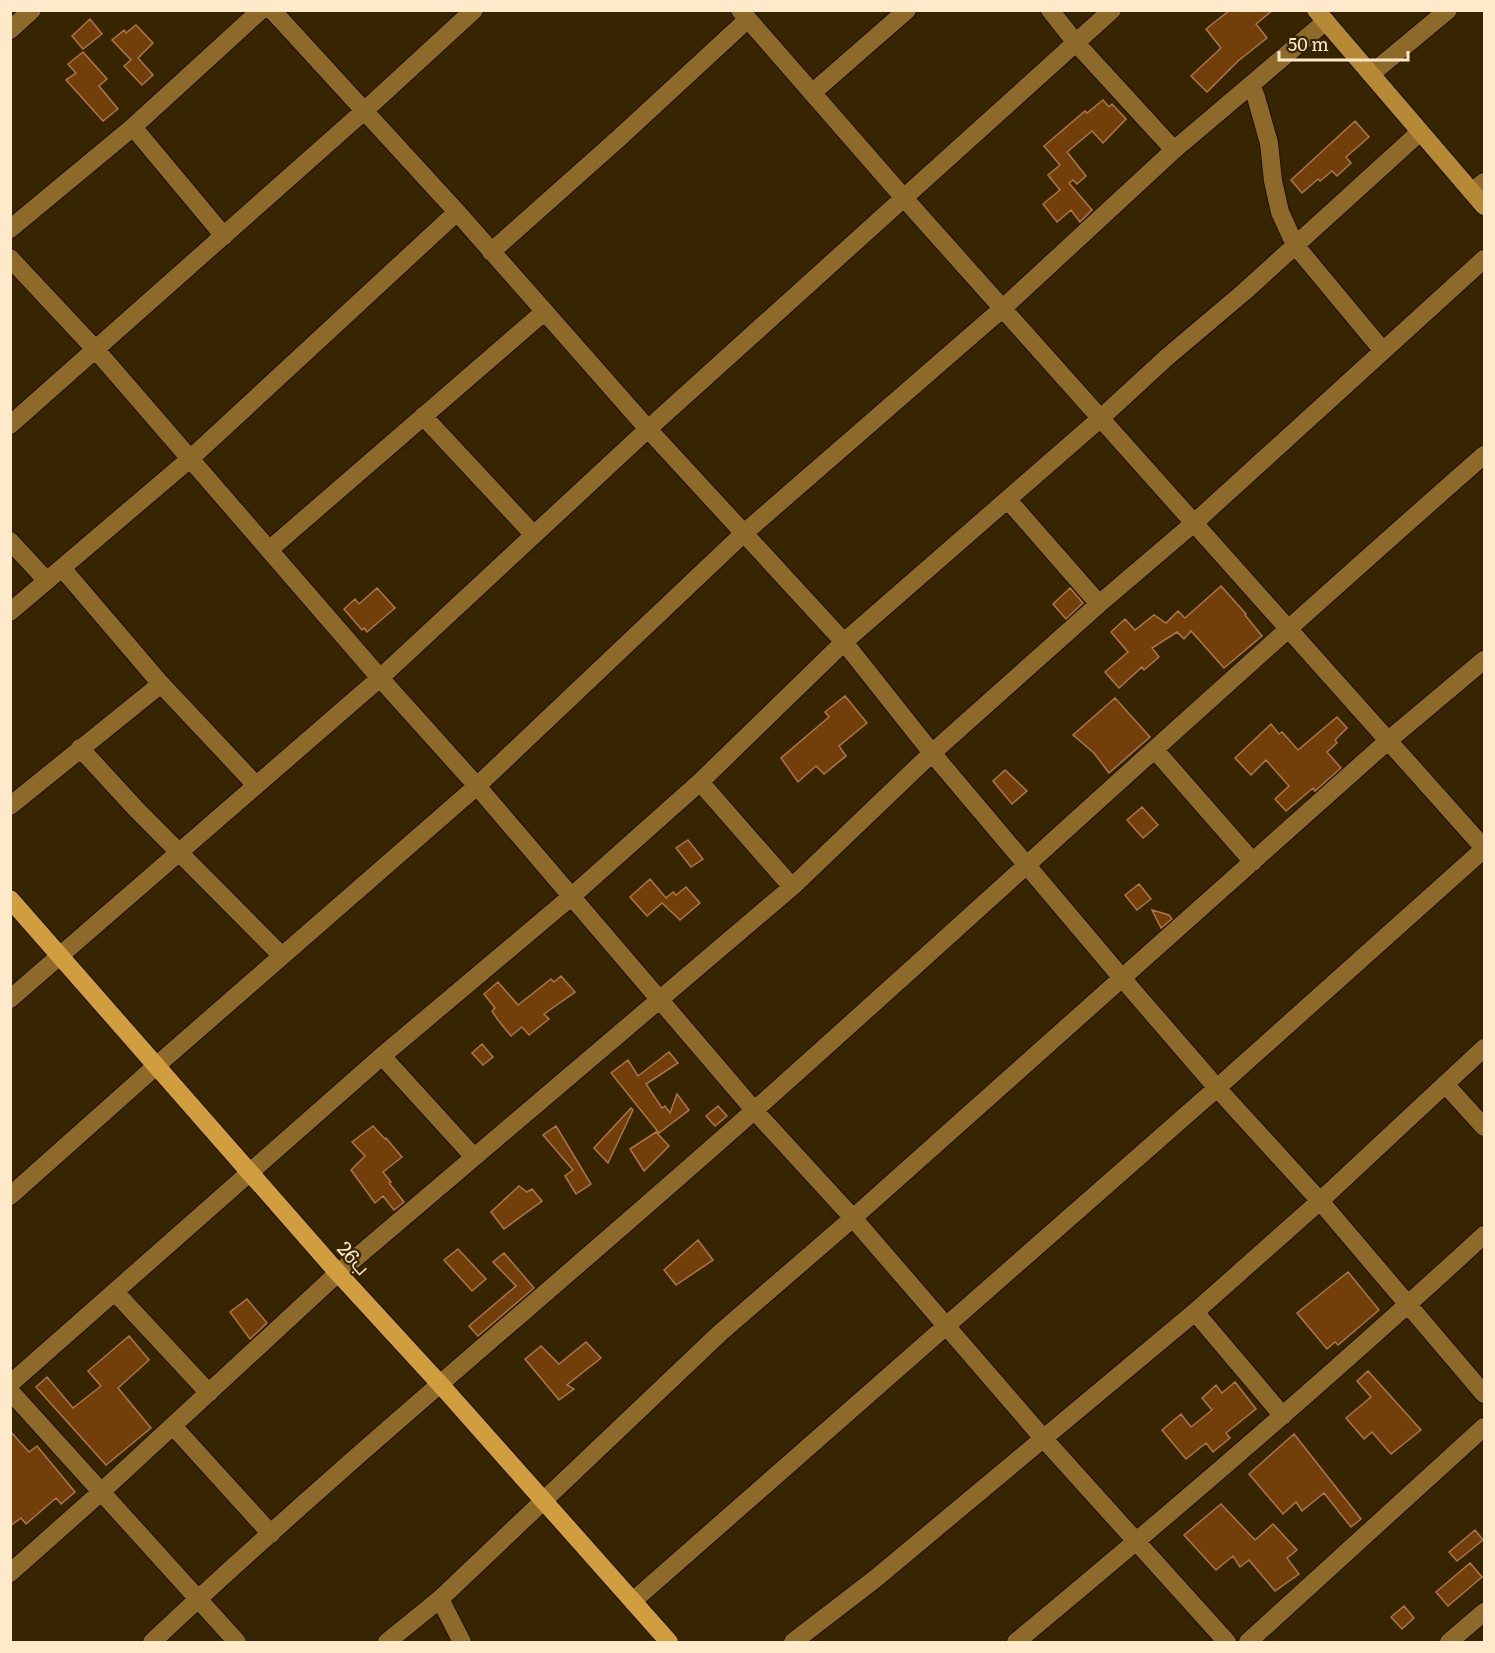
<svg xmlns="http://www.w3.org/2000/svg" width="1495" height="1653" font-family="Literata,Cairo,serif">
	<style>
		.building { fill: #723f0b; stroke: #ad7648; stroke-width: 1.5 }
		.lines { fill: none; stroke-linecap: round; stroke-linejoin: round }
		.minor-casing { stroke: #1a0f00; stroke-width: 20 }
		.major-casing { stroke: #1a0f00; stroke-width: 20 }
		.highway-casing { stroke: #1a0f00; stroke-width: 20 }
		.minor { stroke: #8e6a2a; stroke-width: 18 }
		.major { stroke: #b68937; stroke-width: 18 }
		.highway { stroke: #d09d3f; stroke-width: 18 }
		.labels { text-anchor: middle; dominant-baseline: central; stroke-width: 4.5; stroke-linejoin: round; paint-order: stroke }
		.street-label { font-size: 20px; fill: #feeacb; stroke: #372502 }
	</style>
	<rect width="100%" height="100%" fill="#372502"/>
	<path class="building" d="M 1230,10 L 1273,10 L 1256,24 L 1267,38 L 1238,61 L 1207,92 L 1191,76 L 1221,48 L 1206,29 Z
		M 90,19 L 102,34 L 83,49 L 72,36 Z
		M 136,25 L 153,43 L 138,58 L 153,75 L 142,85 L 124,66 L 131,60 L 112,40 L 124,30 L 126,33 Z
		M 83,52 L 107,79 L 99,86 L 118,109 L 103,121 L 66,80 L 76,73 L 68,64 Z
		M 1103,100 L 1109,107 L 1112,104 L 1126,119 L 1103,143 L 1092,131 L 1067,152 L 1086,176 L 1077,184 L 1073,180 L 1069,183 L 1092,210 L 1080,222 L 1071,210 L 1057,222 L 1043,204 L 1060,190 L 1048,175 L 1060,165 L 1044,146 L 1085,111 L 1087,113 Z
		M 1355,121 L 1369,137 L 1346,157 L 1351,163 L 1337,176 L 1332,171 L 1320,181 L 1318,179 L 1302,193 L 1291,180 Z
		M 1221,586 L 1246,614 L 1245,615 L 1262,636 L 1224,668 L 1191,631 L 1184,639 L 1177,632 L 1152,648 L 1159,657 L 1144,670 L 1142,667 L 1119,688 L 1105,672 L 1128,652 L 1111,632 L 1125,619 L 1135,630 L 1154,615 L 1166,623 L 1178,611 L 1185,618 Z
		M 377,588 L 395,608 L 367,632 L 364,628 L 362,630 L 344,609 L 355,599 L 359,604 Z
		M 1070,588 L 1083,603 L 1066,619 L 1053,604 Z
		M 845,696 L 867,723 L 839,746 L 846,756 L 824,774 L 816,766 L 798,782 L 781,758 L 829,717 L 825,712 Z
		M 1115,698 L 1150,737 L 1109,773 L 1094,753 L 1073,735 Z
		M 1337,717 L 1347,728 L 1335,740 L 1337,743 L 1327,752 L 1341,768 L 1315,791 L 1313,788 L 1286,811 L 1275,799 L 1289,786 L 1266,760 L 1251,775 L 1235,758 L 1271,724 L 1279,734 L 1282,732 L 1298,750 Z
		M 1005,770 L 1027,791 L 1012,804 L 993,781 Z
		M 1142,807 L 1158,825 L 1143,838 L 1127,820 Z
		M 688,840 L 703,859 L 691,867 L 676,848 Z
		M 650,879 L 666,898 L 673,892 L 676,895 L 686,887 L 700,903 L 680,920 L 662,903 L 647,916 L 630,897 Z
		M 1139,884 L 1151,899 L 1137,910 L 1125,895 Z
		M 1152,910 L 1169,915 L 1172,919 L 1161,928 Z
		M 561,976 L 575,992 L 544,1014 L 549,1019 L 529,1035 L 522,1027 L 511,1036 L 498,1020 L 492,1011 L 495,1008 L 484,994 L 498,982 L 518,1005 L 551,979 L 554,982 Z
		M 482,1044 L 493,1057 L 483,1065 L 472,1053 Z
		M 669,1052 L 678,1063 L 646,1084 L 662,1108 L 665,1106 L 670,1113 L 677,1094 L 689,1110 L 659,1133 L 611,1073 L 628,1060 L 638,1076 Z
		M 718,1106 L 727,1116 L 715,1126 L 706,1116 Z
		M 631,1108 L 633,1110 L 608,1163 L 594,1148 Z
		M 373,1126 L 385,1139 L 386,1138 L 402,1157 L 383,1172 L 391,1182 L 389,1183 L 404,1202 L 394,1210 L 383,1196 L 375,1203 L 351,1170 L 365,1156 L 352,1142 Z
		M 556,1126 L 591,1184 L 576,1194 L 565,1176 L 573,1170 L 543,1135 Z
		M 656,1132 L 669,1146 L 644,1171 L 630,1149 Z
		M 519,1186 L 527,1192 L 532,1189 L 542,1201 L 504,1229 L 491,1212 Z
		M 698,1240 L 713,1260 L 676,1285 L 664,1270 Z
		M 458,1249 L 486,1279 L 472,1291 L 444,1260 Z
		M 504,1253 L 534,1288 L 478,1336 L 469,1326 L 516,1286 L 493,1262 Z
		M 1348,1272 L 1379,1310 L 1338,1345 L 1335,1342 L 1327,1349 L 1297,1313 Z
		M 247,1299 L 267,1323 L 250,1339 L 230,1312 Z
		M 129,1336 L 149,1360 L 118,1388 L 151,1428 L 106,1465 L 36,1387 L 47,1377 L 73,1408 L 101,1386 L 88,1371 Z
		M 586,1342 L 601,1358 L 567,1385 L 574,1389 L 559,1400 L 525,1359 L 541,1346 L 559,1364 Z
		M 1368,1371 L 1421,1430 L 1391,1454 L 1372,1432 L 1364,1439 L 1346,1418 L 1371,1397 L 1357,1381 Z
		M 1235,1382 L 1256,1409 L 1226,1433 L 1230,1438 L 1213,1452 L 1206,1443 L 1186,1459 L 1162,1430 L 1181,1414 L 1191,1427 L 1212,1410 L 1202,1398 L 1216,1385 L 1222,1393 Z
		M 10,1431 L 29,1452 L 37,1446 L 75,1492 L 61,1504 L 56,1498 L 26,1524 L 21,1518 L 10,1526 Z
		M 1294,1434 L 1361,1519 L 1351,1527 L 1324,1493 L 1302,1511 L 1296,1502 L 1283,1514 L 1249,1474 Z
		M 1221,1504 L 1255,1540 L 1273,1524 L 1297,1550 L 1287,1558 L 1299,1574 L 1275,1591 L 1249,1560 L 1240,1567 L 1233,1556 L 1216,1570 L 1184,1535 Z
		M 1475,1530 L 1483,1540 L 1457,1561 L 1449,1552 Z
		M 1470,1563 L 1482,1577 L 1448,1606 L 1436,1592 Z
		M 1404,1606 L 1414,1618 L 1402,1629 L 1391,1617 Z"/>
	<g class="lines">
		<g class="minor-casing">
			<path id="minor" d="M 272,10 L 457,212 L 648,429 L 844,642 L 932,753 L 1122,978 L 1217,1088 L 1320,1201 L 1484,1394
				M 740,10 L 904,198 L 1484,848
				M 1050,10 L 1076,43 L 1174,150
				M 10,30 L 32,10
				M 1371,74 L 1448,10
				M 1251,85 L 1256,97 L 1269,143 L 1273,181 L 1280,212 L 1295,245 L 1383,351
				M 812,93 L 907,10
				M 133,127 L 224,236
				M 1472,192 L 1484,182
				M 10,229 L 133,127 L 261,10
				M 491,252 L 618,139 L 748,19
				M 10,258 L 96,350 L 380,678 L 477,786 L 754,1110 L 853,1218 L 1043,1438 L 1227,1642
				M 423,416 L 534,535
				M 10,425 L 363,112 L 474,10
				M 1008,500 L 1099,604
				M 10,541 L 47,581
				M 269,550 L 544,312
				M 62,568 L 161,684 L 255,784
				M 10,612 L 191,458 L 457,212
				M 80,748 L 136,809 L 282,956
				M 1155,750 L 1253,862
				M 700,782 L 792,887
				M 10,806 L 161,684
				M 10,999 L 380,678 L 648,429 L 1112,10
				M 382,1056 L 474,1157
				M 1445,1084 L 1484,1127
				M 10,1196 L 156,1066 L 477,786 L 743,534 L 1003,308 L 1174,150 L 1326,21
				M 115,1292 L 209,1393
				M 1195,1312 L 1283,1416
				M 10,1384 L 382,1056 L 572,896 L 700,782 L 844,642 L 1102,417 L 1166,358 L 1244,292 L 1420,132
				M 10,1391 L 237,1642
				M 173,1426 L 271,1534
				M 10,1573 L 100,1493 L 338,1273 L 792,887 L 932,753 L 1099,604 L 1194,523 L 1484,259
				M 440,1599 L 462,1642
				M 633,1601 L 1217,1088 L 1484,849
				M 152,1642 C 348,1458 556,1287 757,1108 C 1000,891 1239,670 1484,455
				M 387,1642 L 440,1599 L 720,1333 L 853,1218 L 1390,739 L 1484,660
				M 793,1642 L 875,1579 L 1195,1312 L 1320,1201 L 1484,1048
				M 1016,1642 C 1175,1510 1332,1375 1484,1235
				M 1248,1642 L 1484,1427
				M 1449,1642 L 1484,1612"/>
		</g>
		<g class="major-casing">
			<path id="major" d="M 1316,10 L 1484,206"/>
		</g>
		<g class="highway-casing">
			<path id="highway" d="M 10,899 L 338,1273 L 440,1384 L 669,1642"/>
		</g>
		<use href="#minor" class="minor"/>
		<use href="#major" class="major"/>
		<use href="#highway" class="highway"/>
	</g>
	<g class="labels">
		<g class="street-label">
			<text transform="translate(355 1257) rotate(48)">26ب</text>
		</g>
	</g>
	<rect width="1495" height="1653" fill="none" stroke="#feeacb" stroke-width="24"/>
	<path d="M1279 51v9h129v-9" fill="none" stroke="#feeacb" stroke-width="3"/>
	<text x="1288" y="51" font-size="18" fill="#feeacb" stroke="#372502" stroke-width="4.5" paint-order="stroke">50 m</text>
</svg>
